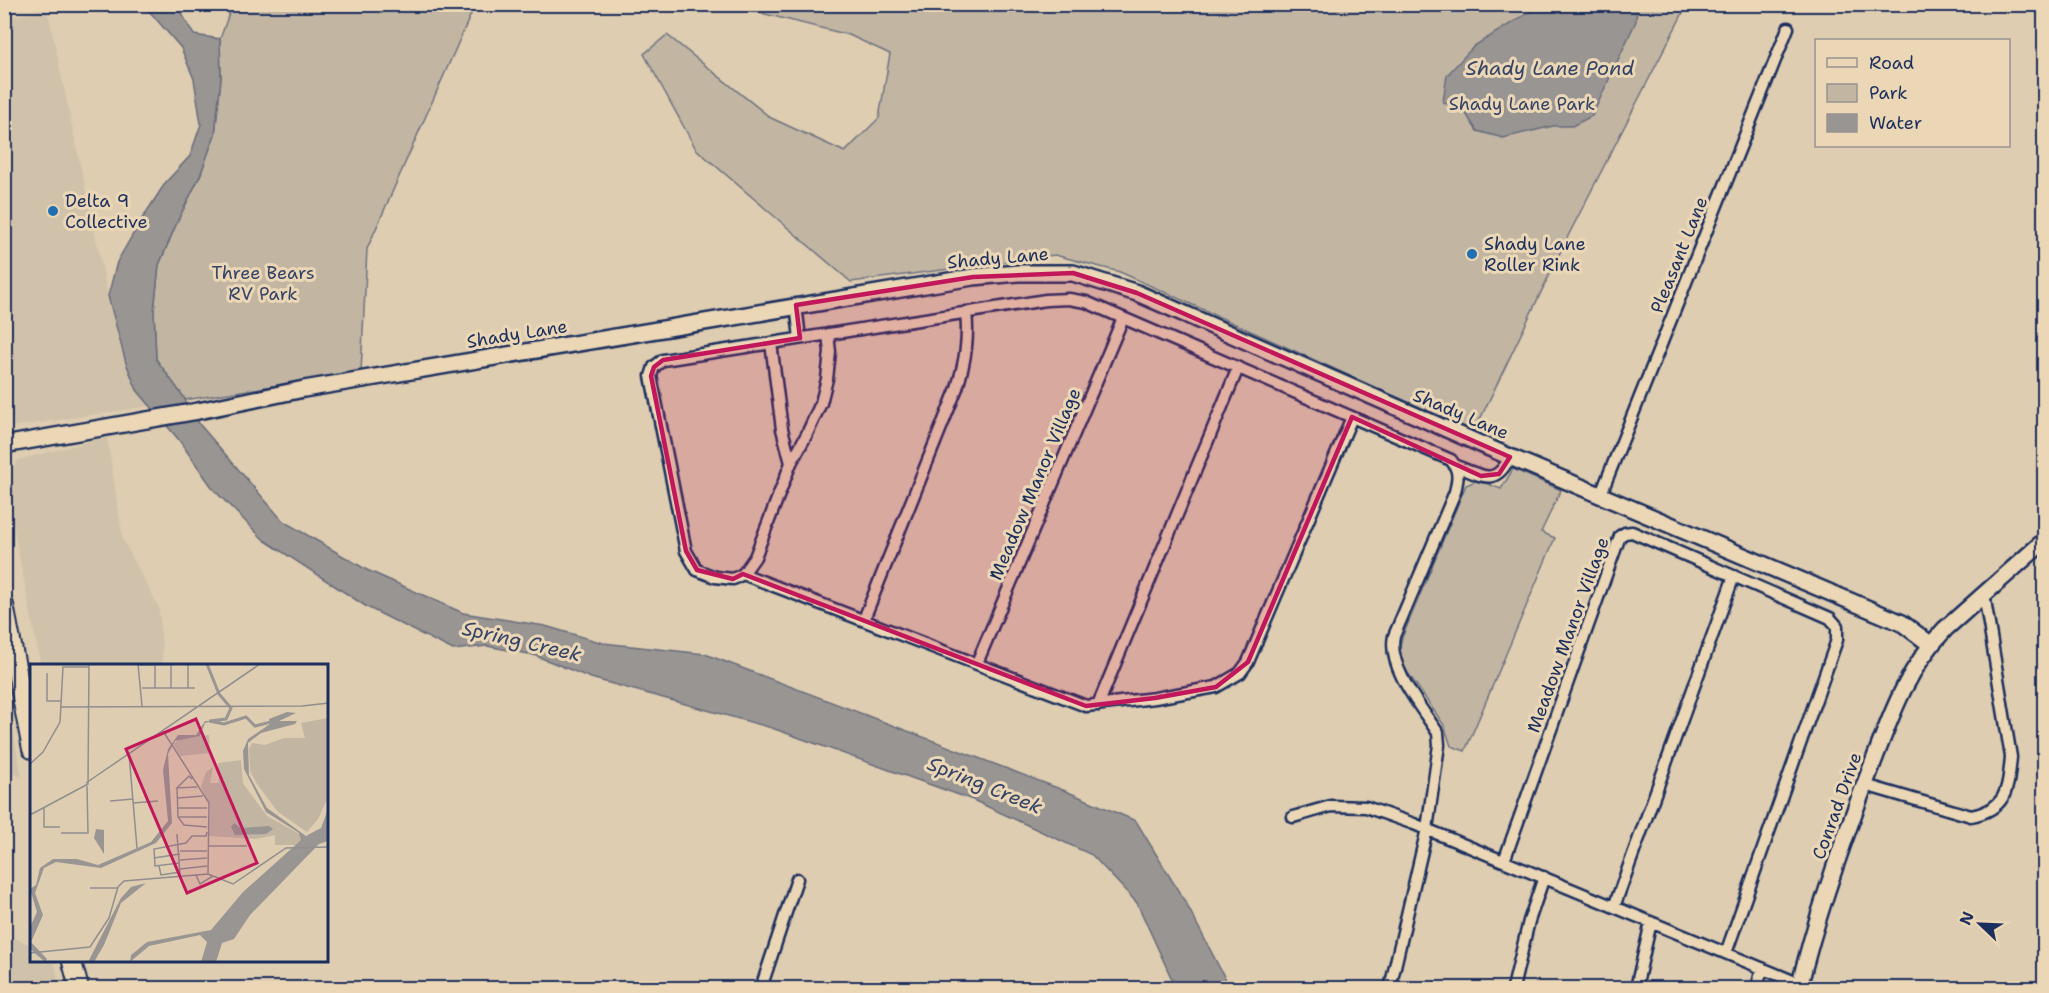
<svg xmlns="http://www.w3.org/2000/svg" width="2049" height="993" font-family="'Shantell Sans',sans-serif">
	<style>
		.built { fill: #d0c1aa }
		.green { fill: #c2b6a3; stroke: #6e7280; stroke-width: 1.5 }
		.water { fill: #999592; stroke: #676c7d; stroke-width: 1.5 }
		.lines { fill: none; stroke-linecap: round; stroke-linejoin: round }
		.street-casing { stroke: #1b2f5e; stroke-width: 15 }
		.secondary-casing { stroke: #1b2f5e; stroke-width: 20 }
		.primary-casing { stroke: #1b2f5e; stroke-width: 22 }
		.street { stroke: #ebd7b5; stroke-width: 10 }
		.secondary { stroke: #ebd7b5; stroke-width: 15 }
		.primary { stroke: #ebd7b5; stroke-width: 18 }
		.marked { fill: #c2185b; fill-opacity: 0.2; stroke: #c2185b; stroke-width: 4.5; stroke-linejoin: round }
		.poi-dot { fill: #1f6fb2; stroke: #ebd7b5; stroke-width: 2 }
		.labels { text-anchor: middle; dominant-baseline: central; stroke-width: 6; stroke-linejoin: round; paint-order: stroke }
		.park-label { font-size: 18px; fill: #344368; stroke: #ebd7b5 }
		.poi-label { font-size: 18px; fill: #1b2f5e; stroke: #ebd7b5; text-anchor: start }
		.street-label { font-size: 18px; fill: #1b2f5e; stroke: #ebd7b5 }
		.water-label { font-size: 20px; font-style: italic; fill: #344368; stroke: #ebd7b5 }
		.inset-river { fill: none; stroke: #999592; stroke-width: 3 }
		.inset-road { fill: none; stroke: #908e8f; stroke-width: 1.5 }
		.view { fill: #c2185b; fill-opacity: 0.15; stroke: #c2185b; stroke-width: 3 }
		.inset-edge { fill: none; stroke: #1b2f5e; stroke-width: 3 }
	</style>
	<rect width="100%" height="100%" fill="#decdb0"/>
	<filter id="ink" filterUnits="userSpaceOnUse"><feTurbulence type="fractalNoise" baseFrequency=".0167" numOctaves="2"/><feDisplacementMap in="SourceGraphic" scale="12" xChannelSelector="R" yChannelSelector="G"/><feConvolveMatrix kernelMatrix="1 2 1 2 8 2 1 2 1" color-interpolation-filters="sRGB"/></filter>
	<g filter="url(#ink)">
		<path class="built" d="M 47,8 L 114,323 L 126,363 L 137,390 L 151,406 L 5,428 L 5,19 Z
			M 107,437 L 123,540 L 159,608 L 163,666 L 41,666 L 5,485 L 18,460 Z
			M 5,691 L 22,777 L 5,770 Z
			M 4,934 L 31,945 L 32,962 L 54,962 L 60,988 L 5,988 Z"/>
		<path class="green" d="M 232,5 L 475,5 L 367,249 L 361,372 L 185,400 L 156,359 L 154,311 L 159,265 L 178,220 L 200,176 L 215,134 L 221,78 L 220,39 Z
			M 729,5 L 1687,5 L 1568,236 L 1474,432 L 1120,272 L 1055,255 L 851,282 L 696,149 L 644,54 L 667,35 L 771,118 L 845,152 L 879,118 L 890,54 L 849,35 Z
			M 1513,469 L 1561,490 L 1541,532 L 1555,538 L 1465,751 L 1451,746 L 1444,725 L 1397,657 L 1402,638 L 1466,485 L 1478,480 L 1501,489 Z"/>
		<path class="water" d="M 144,5 L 177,5 L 194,35 L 220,39 L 221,78 L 215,134 L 200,176 L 178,220 L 159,265 L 154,311 L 156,359 L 183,396 L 200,425 L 283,521 L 367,570 L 463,613 L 545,626 L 603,643 L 705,654 L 1068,792 L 1136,821 L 1187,905 L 1230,988 L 1176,988 L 1137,903 L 1092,855 L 973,800 L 772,728 L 591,678 L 534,655 L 487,646 L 453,650 L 367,607 L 264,540 L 214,490 L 179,440 L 137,390 L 126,363 L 108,296 L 117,262 L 140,222 L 166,182 L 190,156 L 201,124 L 194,79 L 181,48 Z
			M 1541,5 L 1637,5 L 1636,21 L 1592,116 L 1572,126 L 1553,126 L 1503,138 L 1477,131 L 1465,112 L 1443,102 L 1447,75 L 1474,46 Z"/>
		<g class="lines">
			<g class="street-casing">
				<path id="street" d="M 796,305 L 800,338
					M 828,334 L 830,352 L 827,379 L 821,403 L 807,434 L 791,463 L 755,557 L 743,574 L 733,579 L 715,577 L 697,570 L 686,551 L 651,376 L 654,367 L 663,360 L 1046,300 L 1069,299 L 1086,302 L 1451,460 C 1460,471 1458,479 1455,492 L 1394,636 C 1387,667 1421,707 1438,733 L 1439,745 L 1427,829 L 1390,988
					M 771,343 L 782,429 L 791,463
					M 1456,466 C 1483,476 1495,487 1510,457
					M 1601,494 L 1788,28
					M 743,574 L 1086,706 L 1155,698 L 1216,687 L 1240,673 L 1248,662 L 1352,417
					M 864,619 L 957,388 C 965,362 969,339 966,312
					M 977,663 L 1123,318
					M 1098,705 L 1238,368
					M 1865,785 L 1971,816 C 2007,809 2008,789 2011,757 L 1984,594
					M 1293,817 L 1331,806 L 1366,807 L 1414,824 L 1800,984
					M 1504,861 L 1620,536 L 1625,533 L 1632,532 L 1830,618 L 1837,626 L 1837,640 L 1726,953
					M 1614,907 L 1734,576
					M 761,988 L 797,879
					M 1513,988 L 1529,921 L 1544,877
					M 1636,988 L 1651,922
					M 1757,988 L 1762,968"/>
			</g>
			<g class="secondary-casing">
				<path id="secondary" d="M 4,445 L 198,411 L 304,389 L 973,277 L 1018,273 L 1073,273 L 1137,293 L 1510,457 L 1902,623 L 1930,644
					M 1799,988 C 1816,917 1840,849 1866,781 C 1888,725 1903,673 1945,629 L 2044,541"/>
			</g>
			<g class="primary-casing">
				<path id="primary" d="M 4,605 L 32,749
					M 72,962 L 79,988"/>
			</g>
			<use href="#street" class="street"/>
			<use href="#secondary" class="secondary"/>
			<use href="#primary" class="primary"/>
		</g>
	</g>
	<path class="marked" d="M 1073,273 L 1137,293 L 1510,457 L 1499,474 L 1481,476 L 1352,417 L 1248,662 L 1216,687 L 1155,698 L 1086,706 L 743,574 L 733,579 L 697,570 L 686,551 L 651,376 L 654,367 L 663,360 L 800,338 L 796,305 L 973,277 Z"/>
	<g class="poi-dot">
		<circle cx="53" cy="211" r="6"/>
		<circle cx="1472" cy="254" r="6"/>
	</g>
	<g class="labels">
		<g class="park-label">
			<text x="1522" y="104">Shady Lane Park</text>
			<text x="263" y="273">Three Bears<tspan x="263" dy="21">RV Park</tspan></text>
		</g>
		<g class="poi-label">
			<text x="65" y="201">Delta 9<tspan x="65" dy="21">Collective</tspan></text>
			<text x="1484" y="244">Shady Lane<tspan x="1484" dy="21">Roller Rink</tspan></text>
		</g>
		<g class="street-label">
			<text transform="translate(1679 255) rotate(-68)">Pleasant Lane</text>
			<text transform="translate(998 258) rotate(-5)">Shady Lane</text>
			<text transform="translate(517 334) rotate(-9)">Shady Lane</text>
			<text transform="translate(1461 414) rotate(23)">Shady Lane</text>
			<text transform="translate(1035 484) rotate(-67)">Meadow Manor Village</text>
			<text transform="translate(1568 635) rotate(-70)">Meadow Manor Village</text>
			<text transform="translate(1837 806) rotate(-70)">Conrad Drive</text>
		</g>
		<g class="water-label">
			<text x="1550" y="68">Shady Lane Pond</text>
			<text transform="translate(522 641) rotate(13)">Spring Creek</text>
			<text transform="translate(985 785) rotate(22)">Spring Creek</text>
		</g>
	</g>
	<g transform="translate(30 664)">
		<rect width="298" height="298" fill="#decdb0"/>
		<path d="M 298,54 L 298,133 L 288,155 L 277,168 L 248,148 L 227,120 L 220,107 L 219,85 L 222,79 L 235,81 L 254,74 L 275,74 L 271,59 ZM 179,71 L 180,89 L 150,92 L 143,80 L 152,74 ZM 211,96 L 213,119 L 237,152 L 275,173 L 266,181 L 245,181 L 245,171 L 226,175 L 179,172 L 180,142 L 171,123 L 176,108 L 183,103 L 180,119 L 189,119 L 188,99 Z" fill="#c2b6a3"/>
		<path d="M 257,48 L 266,49 L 249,57 L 267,57 L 265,60 L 231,69 L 218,79 L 219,111 L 237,144 L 276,172 L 291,164 L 298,145 L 298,177 L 289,180 L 220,251 L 204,275 L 192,279 L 186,298 L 171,298 L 177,278 L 170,271 L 119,282 L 100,298 L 101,291 L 117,278 L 181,266 L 213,228 L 271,176 L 269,169 L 236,148 L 214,105 L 213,87 L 218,75 L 240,60 L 239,55 ZM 175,57 L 182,57 L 175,59 L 170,72 L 145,77 L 138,90 L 142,159 L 126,179 L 71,204 L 26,198 L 14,204 L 5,229 L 13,251 L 1,278 L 17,295 L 15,298 L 0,285 L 0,263 L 7,248 L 0,225 L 6,221 L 10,204 L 23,195 L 47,195 L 68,201 L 121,178 L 138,157 L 133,106 L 138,85 L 148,71 L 166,71 ZM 204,159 L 211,164 L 239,162 L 243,165 L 236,170 L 205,171 L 201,163 ZM 66,165 L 74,166 L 74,190 L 64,174 ZM 116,219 L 91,239 L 74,281 L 64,298 L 58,298 L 91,234 L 101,223 Z" fill="#999592"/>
		<path class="inset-river" d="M 177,0 L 189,30 L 201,44 L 196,55 L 180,57M 179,57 L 194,60 L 216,53 L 225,62 L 241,58"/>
		<path class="inset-road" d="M 108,0 L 112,42M 125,0 L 125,24M 141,0 L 141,24M 158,0 L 158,24M 108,1 L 158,0M 17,9 L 17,37 L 31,37M 0,24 L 0,72M 112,24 L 165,24M 31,43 L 272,42 L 299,39M 99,90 L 107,184M 0,100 L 13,88 L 30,58 L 33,3 L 59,3M 162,115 L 159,112 L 147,124 L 167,123M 56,119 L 230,0M 147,124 L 148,153 L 154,161 L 177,163M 148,134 L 173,132M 80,137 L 103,135M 103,139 L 128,137M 14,144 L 14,163 L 30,163M 148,144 L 177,144M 0,151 L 58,120 L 59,0M 149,153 L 177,153M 31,169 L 58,169 L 57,122M 147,170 L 150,211M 179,182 L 217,182M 150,187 L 177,187M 124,194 L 150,190M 150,196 L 177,194M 150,199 L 125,202 L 124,185 L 156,179 L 162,172 L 176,172 L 177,168M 129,202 L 131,211 L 150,208M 150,205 L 177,202M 178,210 L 203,220 L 256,184 L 299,183M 166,211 L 170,220 L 183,212M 60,224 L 87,224M 0,289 L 60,283 L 79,254 L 88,223 L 94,217 L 178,210 L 179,139 L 133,67"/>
		<path class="view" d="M 166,55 L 227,199 L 157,229 L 96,85 Z"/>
		<rect width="298" height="298" class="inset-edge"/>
	</g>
	<rect width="2049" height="993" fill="none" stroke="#ebd7b5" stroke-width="24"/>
	<rect x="12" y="12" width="2025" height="969" fill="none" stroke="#1b2f5e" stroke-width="2" filter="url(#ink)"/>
	<rect x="1815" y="39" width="195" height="108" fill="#ebd7b5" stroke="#989492" stroke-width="1.5"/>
	<rect x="1827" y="58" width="30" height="9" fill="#ebd7b5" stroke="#989492" stroke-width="1.5"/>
	<text x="1869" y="69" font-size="18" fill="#1b2f5e">Road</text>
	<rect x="1827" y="84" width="30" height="18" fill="#c2b6a3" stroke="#989492" stroke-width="1.5"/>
	<text x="1869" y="99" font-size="18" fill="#1b2f5e">Park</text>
	<rect x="1827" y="114" width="30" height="18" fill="#999592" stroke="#989492" stroke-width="1.5"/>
	<text x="1869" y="129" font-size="18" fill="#1b2f5e">Water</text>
	<g transform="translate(1980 924) rotate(293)" stroke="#ebd7b5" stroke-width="4.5" paint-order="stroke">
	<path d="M0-4.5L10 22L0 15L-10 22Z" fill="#1b2f5e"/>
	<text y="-9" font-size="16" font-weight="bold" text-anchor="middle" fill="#1b2f5e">N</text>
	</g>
</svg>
